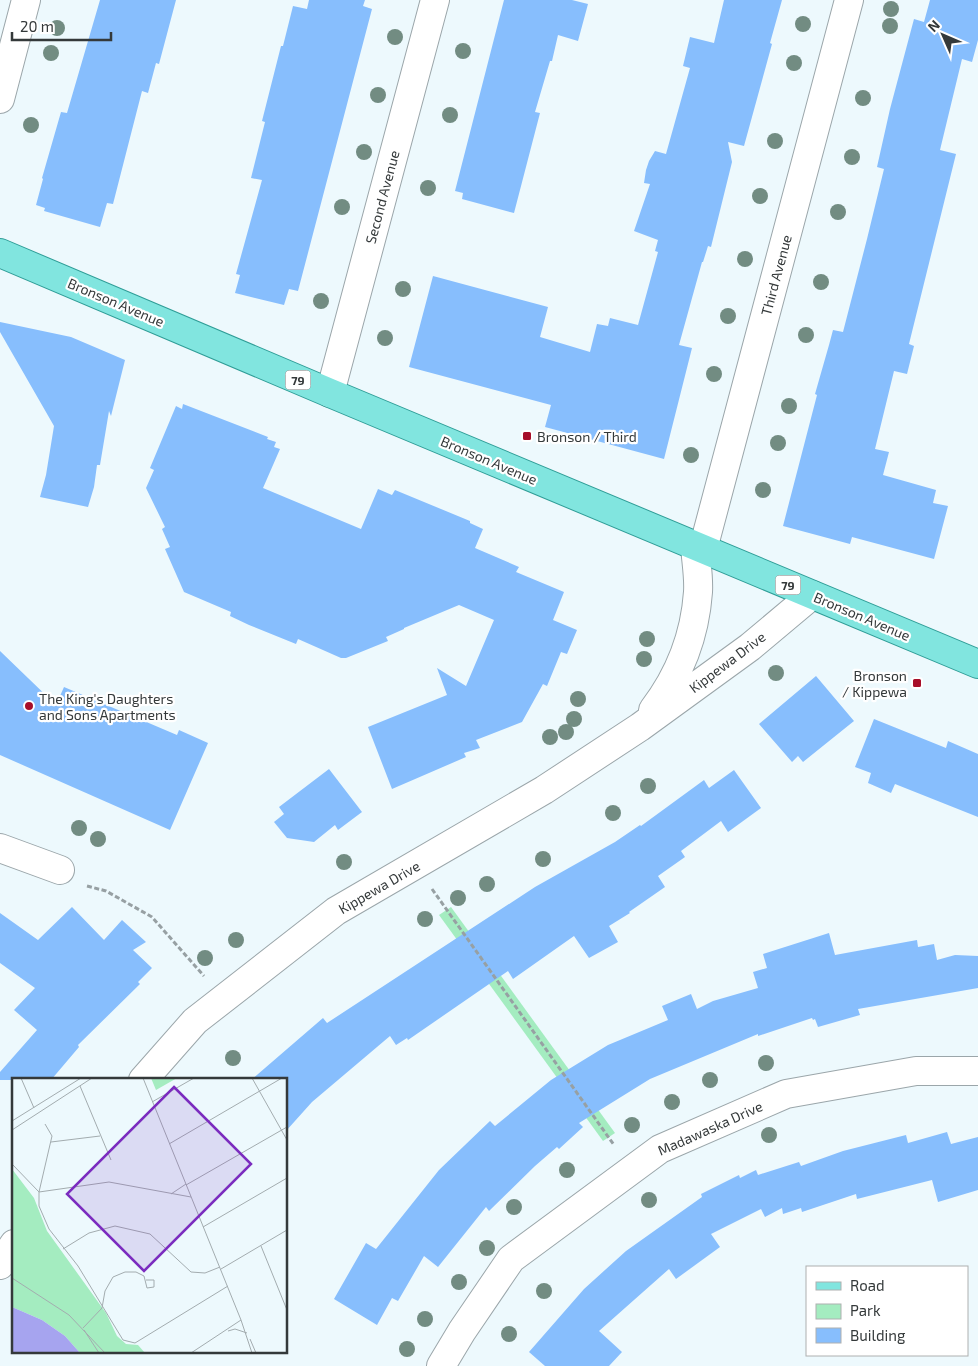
<svg xmlns="http://www.w3.org/2000/svg" width="978" height="1366" font-family="'Exo 2',sans-serif">
	<style>
		.green { fill: #a4ecc0 }
		.building { fill: #87befd }
		.lines { fill: none; stroke-linecap: round; stroke-linejoin: round }
		.minor-casing { stroke: #9ba6aa; stroke-width: 30 }
		.major-casing { stroke: #2f9d97; stroke-width: 30 }
		.path { stroke: #97a0a3; stroke-width: 3; stroke-dasharray: 5 2.5; stroke-linecap: butt }
		.minor { stroke: #fff; stroke-width: 28 }
		.major { stroke: #81e5df; stroke-width: 28 }
		.tree { fill: #728c82 }
		.poi-dot { fill: #a70e29; stroke: #fff; stroke-width: 2 }
		.labels { text-anchor: middle; dominant-baseline: central; stroke-width: 4.5; stroke-linejoin: round; paint-order: stroke }
		.shield { fill: #fff; stroke: #717475; stroke-width: 1 }
		.shield-label { font-size: 12px; font-weight: bold; fill: #34393a }
		.street-label { font-size: 14px; fill: #34393a; stroke: #fff }
		.poi-label { font-size: 14px; fill: #34393a; stroke: #fff; text-anchor: start }
		.inset-road { fill: none; stroke: #a3acaf; stroke-width: 1 }
		.view { fill: #7b2cbf; fill-opacity: 0.15; stroke: #7b2cbf; stroke-width: 2.5 }
		.inset-edge { fill: none; stroke: #34393a; stroke-width: 2.5 }
	</style>
	<rect width="100%" height="100%" fill="#edf9fd"/>
	<path class="green" d="M 451,907 L 615,1133 L 603,1141 L 439,915 Z"/>
	<path class="building" d="M 100,0 L 176,0 L 159,64 L 156,63 L 148,93 L 142,91 L 113,204 L 107,203 L 100,227 L 44,211 L 45,208 L 36,205 L 43,179 L 42,178 L 61,112 L 67,113 Z
		M 309,0 L 365,0 L 363,6 L 372,9 L 298,291 L 289,289 L 284,305 L 235,293 L 240,275 L 236,274 L 262,180 L 251,178 L 265,122 L 262,121 L 281,46 L 283,46 L 293,6 L 307,9 Z
		M 504,0 L 572,0 L 588,4 L 578,41 L 558,35 L 552,61 L 550,61 L 535,112 L 540,113 L 514,213 L 462,199 L 463,193 L 455,191 Z
		M 724,0 L 782,0 L 770,43 L 772,44 L 744,146 L 728,142 L 732,162 L 711,247 L 708,246 L 703,262 L 702,262 L 679,345 L 692,348 L 664,459 L 545,427 L 551,405 L 409,367 L 433,276 L 548,307 L 540,337 L 590,352 L 597,324 L 608,326 L 610,318 L 638,325 L 658,252 L 655,251 L 658,240 L 634,231 L 650,184 L 644,183 L 646,170 L 649,161 L 655,151 L 666,154 L 690,68 L 683,66 L 690,37 L 714,43 Z
		M 930,0 L 978,0 L 978,40 L 972,62 L 962,59 L 940,150 L 956,154 L 909,344 L 914,346 L 907,374 L 894,371 L 875,449 L 889,452 L 883,475 L 936,490 L 933,503 L 948,506 L 934,559 L 852,537 L 850,544 L 783,526 L 817,395 L 815,394 L 829,345 L 833,330 L 843,332 L 867,239 L 884,169 L 877,167 L 890,109 L 914,19 L 924,22 Z
		M 0,322 L 71,337 L 125,360 L 111,416 L 109,411 L 100,465 L 97,465 L 94,487 L 88,507 L 40,497 L 46,475 L 54,426 L 0,332 Z
		M 183,404 L 268,437 L 267,439 L 276,442 L 274,447 L 280,449 L 263,488 L 361,529 L 378,489 L 392,495 L 395,490 L 470,521 L 470,523 L 483,529 L 475,548 L 519,567 L 516,572 L 564,592 L 553,620 L 577,630 L 567,654 L 561,652 L 547,686 L 543,684 L 522,722 L 476,740 L 480,748 L 464,753 L 466,757 L 392,789 L 368,727 L 447,695 L 437,668 L 466,686 L 494,620 L 459,605 L 404,628 L 404,629 L 386,637 L 388,641 L 346,658 L 341,658 L 298,639 L 296,644 L 249,625 L 230,616 L 231,612 L 184,592 L 165,549 L 170,547 L 162,529 L 165,527 L 146,488 L 154,470 L 150,468 L 176,406 L 182,409 Z
		M 0,651 L 56,705 L 64,687 L 177,735 L 179,730 L 208,743 L 170,830 L 0,755 Z
		M 816,676 L 854,721 L 803,762 L 798,756 L 792,762 L 759,724 Z
		M 874,719 L 946,748 L 948,741 L 978,754 L 978,817 L 895,784 L 891,793 L 868,783 L 871,773 L 855,767 Z
		M 329,769 L 362,812 L 338,830 L 335,825 L 314,842 L 287,838 L 274,822 L 284,814 L 279,807 Z
		M 734,770 L 761,808 L 728,832 L 721,821 L 681,851 L 685,857 L 658,876 L 665,887 L 629,912 L 630,913 L 609,926 L 618,942 L 589,958 L 574,936 L 513,979 L 508,971 L 408,1040 L 407,1038 L 396,1045 L 390,1036 L 312,1102 L 286,1131 L 286,1080 L 251,1080 L 323,1018 L 327,1023 L 535,887 L 615,842 L 640,825 L 641,826 L 704,780 L 709,788 Z
		M 72,907 L 104,940 L 122,920 L 146,942 L 133,950 L 152,968 L 138,982 L 140,984 L 78,1045 L 79,1047 L 51,1080 L 0,1080 L 0,1072 L 37,1030 L 14,1010 L 35,988 L 0,963 L 0,913 L 38,940 Z
		M 829,933 L 835,955 L 917,940 L 918,947 L 934,944 L 937,960 L 955,955 L 978,956 L 978,988 L 858,1009 L 860,1015 L 818,1027 L 815,1019 L 813,1020 L 812,1018 L 758,1036 L 758,1034 L 650,1079 L 579,1123 L 583,1127 L 559,1149 L 557,1147 L 535,1166 L 489,1211 L 486,1207 L 438,1267 L 424,1256 L 398,1301 L 392,1298 L 377,1325 L 334,1299 L 366,1243 L 376,1249 L 439,1170 L 490,1121 L 495,1126 L 551,1080 L 608,1045 L 668,1020 L 662,1006 L 691,994 L 697,1009 L 713,1001 L 758,988 L 753,972 L 767,968 L 763,954 Z
		M 947,1132 L 951,1144 L 978,1137 L 978,1190 L 938,1202 L 932,1180 L 857,1199 L 856,1194 L 802,1212 L 801,1208 L 783,1214 L 782,1208 L 765,1217 L 761,1209 L 711,1234 L 720,1247 L 676,1279 L 669,1269 L 599,1331 L 622,1352 L 609,1366 L 545,1366 L 529,1352 L 584,1289 L 626,1251 L 702,1197 L 701,1194 L 739,1175 L 740,1178 L 756,1170 L 758,1175 L 799,1162 L 801,1166 L 843,1151 L 906,1135 L 908,1143 Z"/>
	<g class="lines">
		<g class="minor-casing">
			<path id="minor" d="M 0,99 L 26,0
				M 330,393 L 435,0
				M 703,549 L 849,0
				M 653,710 C 679,676 695,635 698,592 C 699,577 696,561 695,546
				M 0,848 L 60,870
				M 143,1080 L 195,1021 L 336,911 L 544,790 L 640,727 L 750,647 L 812,595
				M 0,1265 L 14,1244
				M 441,1366 L 462,1331 L 511,1259 L 660,1149 L 786,1094 L 916,1071 L 978,1071"/>
		</g>
		<g class="major-casing">
			<path id="major" d="M 0,253 L 330,393 L 978,664"/>
		</g>
		<path class="path" d="M 87,886 L 106,891 L 152,917 L 204,976
			M 432,889 L 614,1145"/>
		<use href="#minor" class="minor"/>
		<use href="#major" class="major"/>
	</g>
	<g class="tree">
		<circle cx="891" cy="9" r="8"/>
		<circle cx="803" cy="24" r="8"/>
		<circle cx="890" cy="26" r="8"/>
		<circle cx="57" cy="28" r="8"/>
		<circle cx="395" cy="37" r="8"/>
		<circle cx="463" cy="51" r="8"/>
		<circle cx="51" cy="53" r="8"/>
		<circle cx="794" cy="63" r="8"/>
		<circle cx="378" cy="95" r="8"/>
		<circle cx="863" cy="98" r="8"/>
		<circle cx="450" cy="115" r="8"/>
		<circle cx="31" cy="125" r="8"/>
		<circle cx="775" cy="141" r="8"/>
		<circle cx="364" cy="152" r="8"/>
		<circle cx="852" cy="157" r="8"/>
		<circle cx="428" cy="188" r="8"/>
		<circle cx="760" cy="196" r="8"/>
		<circle cx="342" cy="207" r="8"/>
		<circle cx="838" cy="212" r="8"/>
		<circle cx="745" cy="259" r="8"/>
		<circle cx="821" cy="282" r="8"/>
		<circle cx="403" cy="289" r="8"/>
		<circle cx="321" cy="301" r="8"/>
		<circle cx="728" cy="316" r="8"/>
		<circle cx="806" cy="335" r="8"/>
		<circle cx="385" cy="338" r="8"/>
		<circle cx="714" cy="374" r="8"/>
		<circle cx="789" cy="406" r="8"/>
		<circle cx="778" cy="443" r="8"/>
		<circle cx="691" cy="455" r="8"/>
		<circle cx="763" cy="490" r="8"/>
		<circle cx="647" cy="639" r="8"/>
		<circle cx="644" cy="659" r="8"/>
		<circle cx="776" cy="673" r="8"/>
		<circle cx="578" cy="699" r="8"/>
		<circle cx="574" cy="719" r="8"/>
		<circle cx="566" cy="732" r="8"/>
		<circle cx="550" cy="737" r="8"/>
		<circle cx="648" cy="786" r="8"/>
		<circle cx="613" cy="813" r="8"/>
		<circle cx="79" cy="828" r="8"/>
		<circle cx="98" cy="839" r="8"/>
		<circle cx="543" cy="859" r="8"/>
		<circle cx="344" cy="862" r="8"/>
		<circle cx="487" cy="884" r="8"/>
		<circle cx="458" cy="898" r="8"/>
		<circle cx="425" cy="919" r="8"/>
		<circle cx="236" cy="940" r="8"/>
		<circle cx="205" cy="958" r="8"/>
		<circle cx="233" cy="1058" r="8"/>
		<circle cx="766" cy="1063" r="8"/>
		<circle cx="710" cy="1080" r="8"/>
		<circle cx="672" cy="1102" r="8"/>
		<circle cx="632" cy="1125" r="8"/>
		<circle cx="769" cy="1135" r="8"/>
		<circle cx="567" cy="1170" r="8"/>
		<circle cx="649" cy="1200" r="8"/>
		<circle cx="514" cy="1207" r="8"/>
		<circle cx="487" cy="1248" r="8"/>
		<circle cx="459" cy="1282" r="8"/>
		<circle cx="544" cy="1291" r="8"/>
		<circle cx="425" cy="1319" r="8"/>
		<circle cx="509" cy="1334" r="8"/>
		<circle cx="407" cy="1349" r="8"/>
	</g>
	<g class="poi-dot">
		<rect x="522" y="431" width="10" height="10" rx="2.5"/>
		<rect x="912" y="678" width="10" height="10" rx="2.5"/>
		<circle cx="29" cy="706" r="5"/>
	</g>
	<g class="labels">
		<g class="shield">
			<rect x="285.5" y="370.5" width="25" height="19" rx="4"/>
			<rect x="775.5" y="575.5" width="25" height="19" rx="4"/>
		</g>
		<g class="shield-label">
			<text x="298" y="380">79</text>
			<text x="788" y="585">79</text>
		</g>
		<g class="street-label">
			<text transform="translate(382 197) rotate(-75)">Second Avenue</text>
			<text transform="translate(776 275) rotate(-75)">Third Avenue</text>
			<text transform="translate(116 302) rotate(23)">Bronson Avenue</text>
			<text transform="translate(489 460) rotate(23)">Bronson Avenue</text>
			<text transform="translate(862 616) rotate(23)">Bronson Avenue</text>
			<text transform="translate(727 662) rotate(-37)">Kippewa Drive</text>
			<text transform="translate(379 887) rotate(-30)">Kippewa Drive</text>
			<text transform="translate(710 1128) rotate(-24)">Madawaska Drive</text>
		</g>
		<g class="poi-label">
			<text x="537" y="436">Bronson / Third</text>
			<text x="907" y="675" text-anchor="end">Bronson<tspan x="907" dy="16">/ Kippewa</tspan></text>
			<text x="39" y="698">The King's Daughters<tspan x="39" dy="16">and Sons Apartments</tspan></text>
		</g>
	</g>
	<g transform="translate(12 1078)">
		<rect width="275" height="275" fill="#edf9fd"/>
		<path d="M 139,0 L 165,0 L 144,12 ZM 0,91 L 22,120 L 35,153 L 94,235 L 105,258 L 114,266 L 126,267 L 133,275 L 68,275 L 53,258 L 30,242 L 0,229 Z" fill="#a4ecc0"/>
		<path d="M 0,229 L 30,242 L 53,258 L 68,275 L 0,275 Z" fill="#a6a4ef"/>
		<path class="inset-road" d="M 9,0 L 22,30M 131,0 L 229,242 L 240,275M 240,0 L 275,62M 68,8 L 99,82M 140,24 L 182,0M 0,43 L 69,0M 33,46 L 40,58 L 27,114 L 97,104 L 179,119M 0,52 L 80,0M 39,64 L 88,58M 157,66 L 270,0M 0,86 L 27,114 L 27,128 L 37,151 L 66,188 L 111,262 L 123,265 L 216,208M 174,107 L 275,49M 159,116 L 174,106M 191,149 L 275,100M 249,168 L 275,232M 51,171 L 77,155 L 103,148 L 138,156 L 179,194 L 193,195 L 208,189M 209,191 L 275,152M 0,200 L 57,237 L 93,275M 71,250 L 90,230 L 93,213 L 101,199 L 113,194 L 124,194 L 132,198 L 135,210 L 142,209 L 142,202 L 134,202M 72,252 L 87,275M 216,253 L 223,251 L 235,255M 238,261 L 244,275M 179,275 L 229,242"/>
		<path class="view" d="M 162,9 L 239,86 L 132,193 L 55,116 Z"/>
		<rect width="275" height="275" class="inset-edge"/>
	</g>
	<rect x="806" y="1266" width="162" height="90" fill="#ffffff" stroke="#aeb0b0"/>
	<rect x="816" y="1282" width="25" height="8" fill="#81e5df" stroke="#aeb0b0"/>
	<text x="850" y="1291" font-size="15" fill="#34393a">Road</text>
	<rect x="816" y="1304" width="25" height="15" fill="#a4ecc0" stroke="#aeb0b0"/>
	<text x="850" y="1316" font-size="15" fill="#34393a">Park</text>
	<rect x="816" y="1328" width="25" height="15" fill="#87befd" stroke="#aeb0b0"/>
	<text x="850" y="1341" font-size="15" fill="#34393a">Building</text>
	<g transform="translate(943 35) rotate(315)" stroke="#ffffff" stroke-width="4" paint-order="stroke">
	<path d="M0-4L9 19L0 12L-9 19Z" fill="#34393a"/>
	<text y="-8" font-size="14" font-weight="bold" text-anchor="middle" fill="#34393a">N</text>
	</g>
	<path d="M12 32v8h99v-8" fill="none" stroke="#34393a" stroke-width="2.5"/>
	<text x="20" y="32" font-size="15" fill="#34393a" stroke="#ffffff" stroke-width="4" paint-order="stroke">20 m</text>
</svg>
